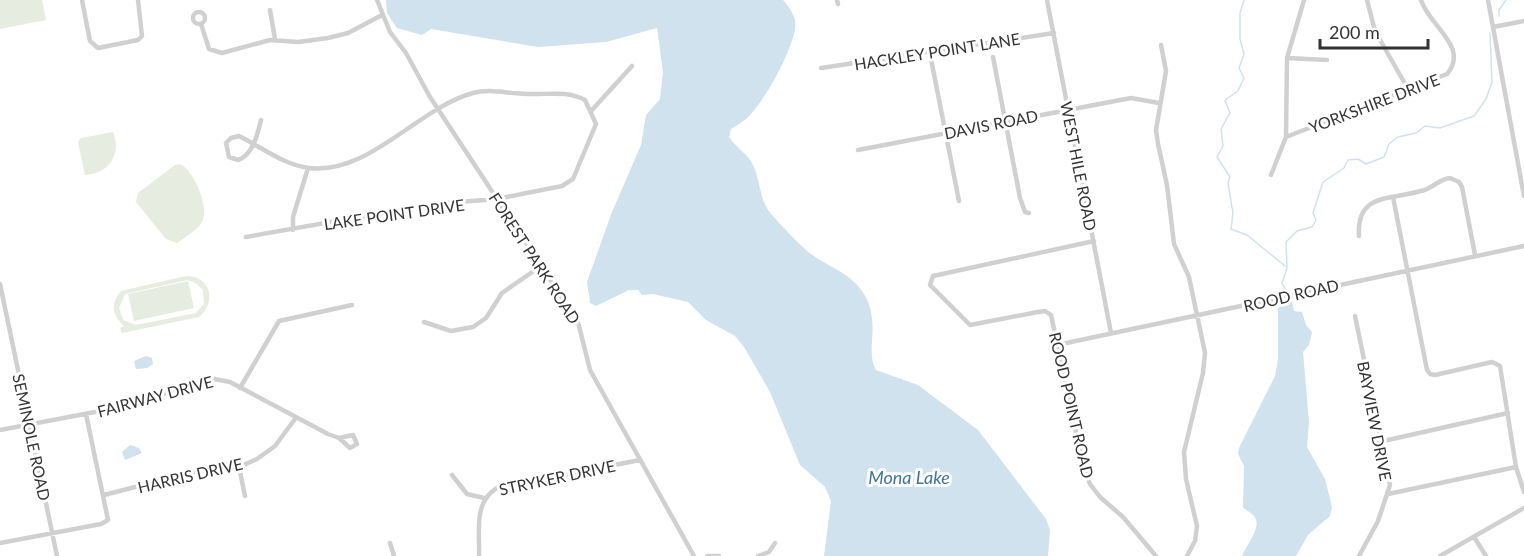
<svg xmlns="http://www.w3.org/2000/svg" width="1524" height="556" font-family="Lato,sans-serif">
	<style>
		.green { fill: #e6ecdf; fill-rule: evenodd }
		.water { fill: #cfe2ee }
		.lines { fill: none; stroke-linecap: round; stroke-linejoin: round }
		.stream { stroke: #cfe2ee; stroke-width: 1.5 }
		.minor { stroke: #d0d0d0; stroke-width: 4.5 }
		.labels { text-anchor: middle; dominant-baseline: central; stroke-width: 6; stroke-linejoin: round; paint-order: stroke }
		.street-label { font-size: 16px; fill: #333; stroke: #fff }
		.water-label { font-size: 18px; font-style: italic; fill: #3f7597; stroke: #fff }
	</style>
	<rect width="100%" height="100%" fill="#fff"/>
	<path class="green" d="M 0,0 L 42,0 L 46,20 L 0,29 Z
		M 113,132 C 122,154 109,174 85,175 L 78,142 L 81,138 Z
		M 180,164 C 194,170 210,208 202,222 C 198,230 185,237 177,243 L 166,239 L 136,202 L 138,193 L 175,165 Z
		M 186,276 C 211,276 217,302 199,317 L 122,333 L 120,328 L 124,326 C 112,315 110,304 121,291 ZM 187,280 L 196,283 L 203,290 L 204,304 L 196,313 L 136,325 L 123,320 L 119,308 L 125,294 Z
		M 188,281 L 194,308 L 134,321 L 128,294 Z"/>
	<path class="water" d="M 386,0 L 783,0 C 788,5 793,13 795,20 C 799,40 765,100 750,115 C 745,121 737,125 731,129 L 729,137 C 736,148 747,153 753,165 C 761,182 759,201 772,215 C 783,227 795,240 807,251 C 825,266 848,271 862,291 C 883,322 864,350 876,370 L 918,385 L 978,430 L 1046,519 L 1050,530 L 1048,556 L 824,556 L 831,501 L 825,487 L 800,465 L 770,392 L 744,347 L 735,336 L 706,320 L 688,302 L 653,294 L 642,295 L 638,290 L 629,290 L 596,306 L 590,303 L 587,282 L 612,212 L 641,145 L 646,115 L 660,99 L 663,72 L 657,28 L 606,42 L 538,47 L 431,29 L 422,35 L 397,28 L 387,13 Z
		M 1292,301 L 1294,311 L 1302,312 L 1306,325 L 1312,332 L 1309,345 L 1303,352 L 1309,422 L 1307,447 L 1325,479 L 1332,507 L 1330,516 L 1308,535 L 1296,556 L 1242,556 C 1246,545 1263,527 1254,516 C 1251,512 1246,511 1243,507 L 1244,466 L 1238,454 L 1239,448 L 1275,376 L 1278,359 L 1278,308 Z
		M 146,356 L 152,358 L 153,364 L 147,368 L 136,369 L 134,361 Z
		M 130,445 L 139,448 L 142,453 L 125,460 L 122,452 Z"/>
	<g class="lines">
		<path class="stream" d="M 1244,0 L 1240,13 L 1240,39 L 1244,54 L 1239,68 L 1244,78 L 1238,91 L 1225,100 L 1230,113 L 1221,129 L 1223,146 L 1217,157 L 1230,177 L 1228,183 L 1233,213 L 1231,229 L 1247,235 L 1285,266
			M 1499,16 L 1499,10 L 1506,0
			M 1287,292 L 1282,283 L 1287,268 L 1286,242 L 1297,231 L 1312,227 L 1316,220 L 1313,213 L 1323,182 L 1344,168 L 1348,160 L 1358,159 L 1366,164 L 1384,157 L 1389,144 L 1398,137 L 1416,133 L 1425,126 L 1440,128 L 1474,116 L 1486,99 L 1492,82 L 1490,33"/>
		<path class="minor" d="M 82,0 L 90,41 L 98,48 L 138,40 L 142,36 L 138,0
			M 377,0 L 390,32 L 406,53 L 430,97 L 578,322 L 590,370 L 694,556
			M 837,0 L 838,4
			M 1047,0 L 1111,333
			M 1367,0 L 1375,31 L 1408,89
			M 1488,0 L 1524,196
			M 270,10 L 275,39
			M193 18a6 6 0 1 1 12 0a6 6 0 1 1-12 0Z
			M 201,24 L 209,49 L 222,53 L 270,40 L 298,42 L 328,38 L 348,33 L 382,15
			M 1493,27 L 1524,21
			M 1161,45 L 1166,71 L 1156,130 L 1158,144 L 1167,185 L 1174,244 L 1189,277 L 1205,353 L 1203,373 L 1184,452 L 1186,479 L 1197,526 L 1195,541 L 1187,556
			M 993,57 L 1020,198 L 1025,212 L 1029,213
			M 1287,58 L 1327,60
			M 931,59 L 959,201
			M 821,68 L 1054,33
			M 592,110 L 632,66
			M 1286,137 L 1447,74 C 1470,47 1429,26 1421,0
			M 858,150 L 1131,98 L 1159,103
			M 1271,175 L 1286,137 L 1287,58 L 1304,0
			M 1393,197 L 1427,370 L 1430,374 L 1435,375 L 1492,362 L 1500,366 L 1516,467 L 1524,492
			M 293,230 L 293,217 L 308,168
			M 1359,236 C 1356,193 1390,200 1421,191 C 1432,189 1439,179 1450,178 L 1459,182 L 1462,187 L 1475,255
			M 246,237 L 433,204 L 497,199 L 562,186 L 573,179 L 596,124 L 585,100 C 566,90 547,95 527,94 C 508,94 491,88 473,93 C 418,108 369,175 309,168 C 284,165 261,147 239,136 L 231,138 L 226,143 L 229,157 L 238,160 C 253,155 258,133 261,120
			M 1094,241 L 933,276 L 930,285 L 970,325 L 1038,312 L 1045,311 L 1051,315 L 1083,465 L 1090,484 L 1100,497 L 1123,517 L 1156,556
			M 0,284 L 57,556
			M 1355,316 L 1390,485 L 1378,521 L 1359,556
			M 424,322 L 451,331 L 473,327 L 486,318 L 502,293 L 541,266
			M 1057,345 L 1524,246
			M 240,388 L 279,321 L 352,305
			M 0,430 L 132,405 L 209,378 L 230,382 L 328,434 L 339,438 L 353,435 L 357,444 L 350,448 L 339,438
			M 1379,442 L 1508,413
			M 239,467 L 245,496
			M 452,475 L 467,494 L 484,498
			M 1388,494 L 1516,467
			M 104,495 L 197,471 L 239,467 L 257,459 L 275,446 L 295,419
			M 1474,537 L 1486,556
			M 0,543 L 101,524 L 108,520 L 86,414
			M 390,543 L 394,556
			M 479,556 C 480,532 473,502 497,488 L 640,460
			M 707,556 L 719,556
			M 758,556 L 769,552 L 775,543
			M 1440,556 L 1524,508"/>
	</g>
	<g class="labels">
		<g class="street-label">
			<text transform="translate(937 51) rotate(-9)">HACKLEY POINT LANE</text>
			<text transform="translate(1374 103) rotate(-21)">YORKSHIRE DRIVE</text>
			<text transform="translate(991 124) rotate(-11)">DAVIS ROAD</text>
			<text transform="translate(1079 166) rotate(79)">WEST HILE ROAD</text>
			<text transform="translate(394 214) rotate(-8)">LAKE POINT DRIVE</text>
			<text transform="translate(535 258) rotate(57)">FOREST PARK ROAD</text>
			<text transform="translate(1291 295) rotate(-13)">ROOD ROAD</text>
			<text transform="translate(155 396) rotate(-15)">FAIRWAY DRIVE</text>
			<text transform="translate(1072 405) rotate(77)">ROOD POINT ROAD</text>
			<text transform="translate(1375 421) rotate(79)">BAYVIEW DRIVE</text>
			<text transform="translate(32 437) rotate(78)">SEMINOLE ROAD</text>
			<text transform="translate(190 475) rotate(-13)">HARRIS DRIVE</text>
			<text transform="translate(557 477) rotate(-12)">STRYKER DRIVE</text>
		</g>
		<g class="water-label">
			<text x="909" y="477">Mona Lake</text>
		</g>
	</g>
	<path d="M1320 39v9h108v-9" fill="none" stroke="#333333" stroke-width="3"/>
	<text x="1329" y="39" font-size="18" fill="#333333" stroke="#ffffff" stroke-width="4.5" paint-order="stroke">200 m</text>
</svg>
